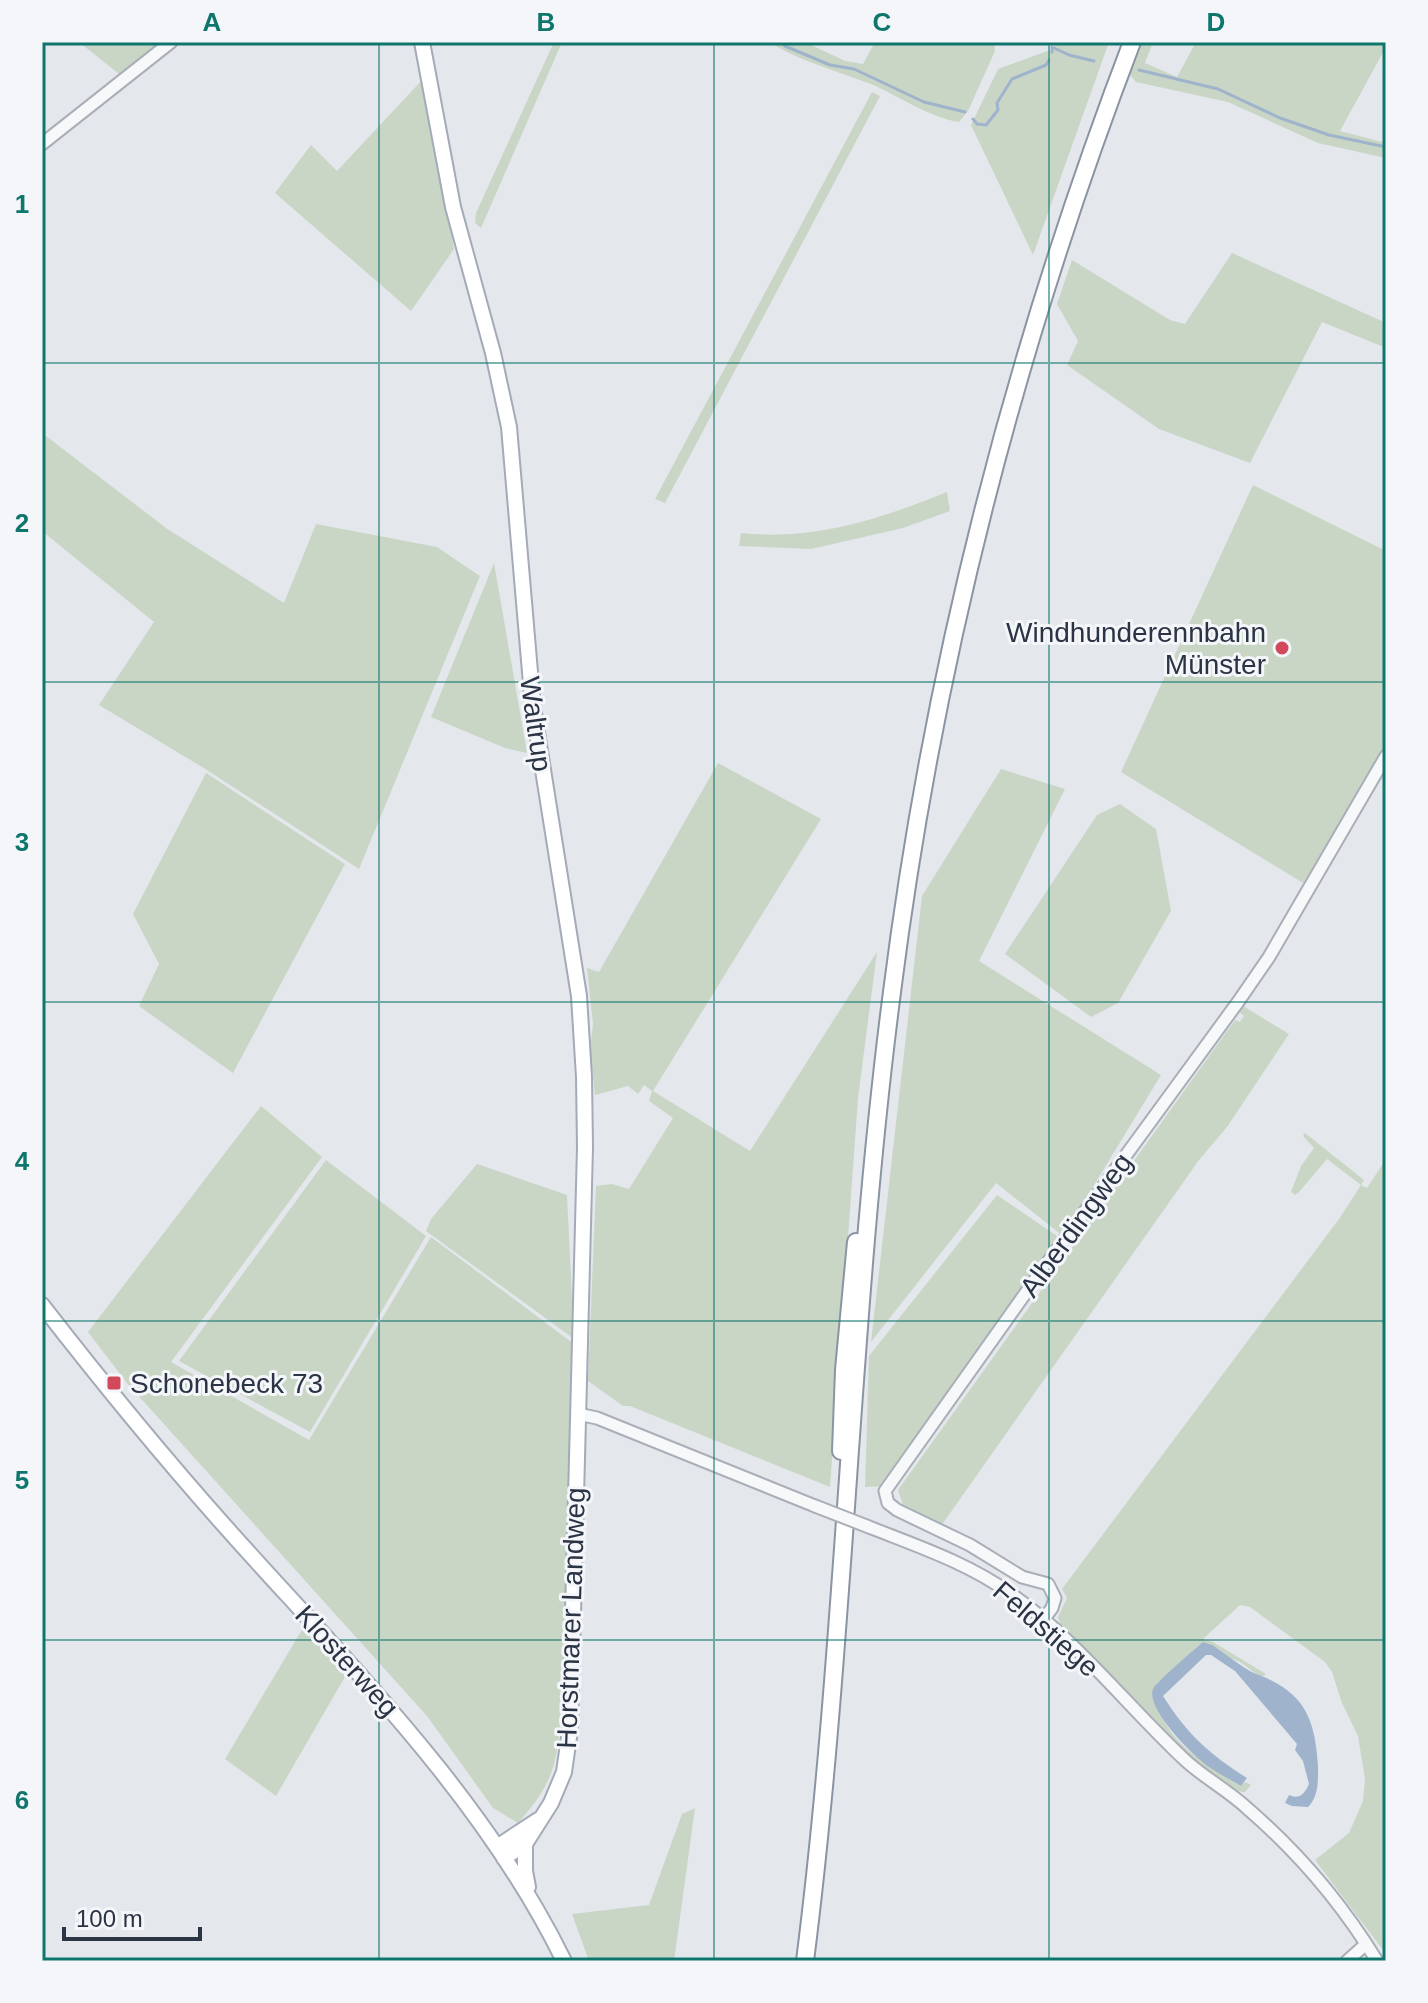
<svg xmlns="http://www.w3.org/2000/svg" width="1428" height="2003" font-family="Helvetica,sans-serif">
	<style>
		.green { fill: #c9d6c5 }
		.water { fill: #9fb4cc }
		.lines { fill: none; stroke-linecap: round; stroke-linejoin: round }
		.stream { stroke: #9fb4cc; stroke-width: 3 }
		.minor-casing { stroke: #a9aeb7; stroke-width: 15 }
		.major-casing { stroke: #a3abb8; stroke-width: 18 }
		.highway-casing { stroke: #8b94a3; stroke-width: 20 }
		.minor { stroke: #f7f8fa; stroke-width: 11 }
		.major { stroke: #fff; stroke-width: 14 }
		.highway { stroke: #fff; stroke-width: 16 }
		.minor-bridge-casing { stroke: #a9aeb7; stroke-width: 15; stroke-linecap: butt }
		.minor-bridge { stroke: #f7f8fa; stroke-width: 11 }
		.grid { fill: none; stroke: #0f766e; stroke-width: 2; stroke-opacity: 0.55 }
		.poi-dot { fill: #d1495b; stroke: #f4f6f9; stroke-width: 3 }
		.labels { text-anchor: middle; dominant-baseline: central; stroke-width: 6; stroke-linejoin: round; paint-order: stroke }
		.poi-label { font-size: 28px; fill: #2b3445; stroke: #f4f6f9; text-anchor: end }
		.street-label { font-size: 28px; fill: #2b3445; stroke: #f4f6f9 }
		.neatline { fill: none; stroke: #0f766e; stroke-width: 3 }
		.grid-label { font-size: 26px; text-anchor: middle; font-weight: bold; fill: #0f766e }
	</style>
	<rect width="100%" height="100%" fill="#e4e7ec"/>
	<path class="green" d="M 79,42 L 162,42 L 119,74 Z
		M 554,42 L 562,42 L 481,228 L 475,223 L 476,213 Z
		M 769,42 L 805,42 L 845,61 L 863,64 L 875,42 L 994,42 L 995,51 L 968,111 L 959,122 C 928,117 901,97 873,85 C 838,71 801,62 769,42 Z
		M 1057,42 L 1109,42 L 1033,255 L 971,125 L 998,69 L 1053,49 Z
		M 1143,42 L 1153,42 L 1145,63 L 1177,77 L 1196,42 L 1386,42 L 1386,47 L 1340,131 L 1386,143 L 1386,158 L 1318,143 L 1228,102 L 1136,82 L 1130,75 Z
		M 424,78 L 454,249 L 411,311 L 275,193 L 311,145 L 337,171 Z
		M 872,92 L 880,96 L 665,503 L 655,499 Z
		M 1232,253 L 1386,323 L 1386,348 L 1322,322 L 1250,463 L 1159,429 L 1067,365 L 1078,341 L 1057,304 L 1072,260 L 1170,320 L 1185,324 Z
		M 42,433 L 166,528 L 284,603 L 316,524 L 437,547 L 480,576 L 359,869 L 207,770 L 99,705 L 154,622 L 42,531 Z
		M 1253,485 L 1386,551 L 1386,745 L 1303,883 L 1121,772 Z
		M 947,492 L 950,511 L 903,528 L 811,549 L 739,546 L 741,533 C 813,541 881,519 947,492 Z
		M 494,563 L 527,753 L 505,748 L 431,717 Z
		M 718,763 L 821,819 L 653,1091 L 750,1151 L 877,952 L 858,1098 L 830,1487 L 630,1406 L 623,1406 L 588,1381 L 596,1186 L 612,1184 L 629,1189 L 673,1118 L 649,1101 L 652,1091 L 644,1085 L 638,1094 L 628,1086 L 595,1095 L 590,1049 L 593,1024 L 587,968 L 599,972 Z
		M 1001,769 L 1065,789 L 979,961 L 1161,1075 L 1063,1236 L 996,1183 L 871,1342 L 922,896 Z
		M 206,773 L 345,864 L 233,1073 L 139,1006 L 159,964 L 133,914 Z
		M 1120,804 L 1156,829 L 1171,911 L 1118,1003 L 1091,1017 L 1005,954 L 1097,815 Z
		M 1243,1006 L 1289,1034 L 1227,1127 L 1199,1160 L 941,1526 L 903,1505 L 898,1490 L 1235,1020 L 1240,1022 L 1244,1016 L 1239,1012 Z
		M 261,1106 L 322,1157 L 171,1362 L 309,1440 L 431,1237 L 574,1344 L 562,1702 C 557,1760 558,1778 518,1823 L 493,1808 L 427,1716 L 127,1383 L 88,1332 Z
		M 1305,1133 L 1364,1180 L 1361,1185 L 1367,1188 L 1386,1159 L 1386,1954 L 1315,1860 L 1349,1833 L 1363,1801 L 1365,1779 L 1358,1736 L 1342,1703 L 1332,1672 L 1325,1662 L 1250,1607 L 1240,1605 L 1203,1639 L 1213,1642 L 1266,1674 L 1264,1676 L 1259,1676 L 1240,1662 L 1199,1645 L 1187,1659 L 1157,1683 C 1159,1694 1159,1709 1164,1720 C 1176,1747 1216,1772 1241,1786 L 1245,1782 L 1251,1785 L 1245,1792 C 1212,1794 1122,1690 1096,1664 L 1097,1661 L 1060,1624 L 1058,1617 L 1067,1598 L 1062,1589 L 1339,1219 L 1361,1185 L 1327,1159 L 1299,1192 L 1295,1195 L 1291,1192 L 1301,1166 L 1314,1148 L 1303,1136 Z
		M 326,1160 L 426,1236 L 310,1432 L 179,1361 Z
		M 477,1164 L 567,1195 L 574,1339 L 426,1231 L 431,1219 Z
		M 997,1195 L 1060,1238 L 884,1486 L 865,1487 L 869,1356 Z
		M 303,1628 L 346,1675 L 276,1796 L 225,1759 Z
		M 695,1808 L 674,1961 L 589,1961 L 572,1914 L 649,1905 L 682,1814 Z"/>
	<path class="water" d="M 1203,1642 L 1212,1645 C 1225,1653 1246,1671 1259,1675 C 1305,1693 1315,1719 1318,1766 C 1318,1781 1319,1796 1308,1807 L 1292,1806 L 1285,1803 L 1289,1795 C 1300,1800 1305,1793 1309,1784 L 1303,1761 L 1295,1750 L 1297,1744 L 1235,1671 L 1211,1655 L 1206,1655 L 1163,1696 C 1188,1735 1208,1753 1247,1778 L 1241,1786 C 1227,1778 1211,1770 1199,1759 C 1185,1747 1146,1707 1153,1689 C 1154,1684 1196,1648 1203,1642 Z"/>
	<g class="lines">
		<path class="stream" d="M 782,42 L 785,46 L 830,65 L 854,69 L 924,102 L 965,112
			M 1052,52 L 1052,47 L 1069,55 L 1094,61
			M 1139,70 L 1218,89 L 1280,118 L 1329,135 L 1386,147
			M 973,119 L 977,124 L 986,125 L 998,110 L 997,103 L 1012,79 L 1046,65 L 1049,60"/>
		<g class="minor-casing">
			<path id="minor" d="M 42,144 L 171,42
				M 578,1414 L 597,1418 L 815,1506
				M 869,1527 C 917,1546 968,1563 1011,1594 C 1076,1639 1128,1707 1186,1761 C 1206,1779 1229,1791 1248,1809 C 1299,1853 1342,1904 1377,1961
				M 1043,1620 L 1052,1608 L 1055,1598 L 1048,1584 L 1022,1577 L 970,1545 L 897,1510 L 888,1503 L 885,1491 L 1042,1270 L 1238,1002 L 1269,957 L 1386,756
				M 1347,1961 L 1366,1944"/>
		</g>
		<g class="major-casing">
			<path id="major" d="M 422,42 L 453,207 L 493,353 L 509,427 L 533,707 L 579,996 L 584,1077 L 585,1147 L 570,1730 L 564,1772 L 551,1803 L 525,1844 L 504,1858
				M 42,1305 C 111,1394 183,1481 259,1564 C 371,1687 490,1810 564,1961
				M 525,1844 L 525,1871 L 528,1887
				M 497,1847 L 538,1820"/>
		</g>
		<g class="highway-casing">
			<path id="highway" d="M 841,1451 L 844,1370 L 856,1242
				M 805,1961 C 846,1639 850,1314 892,992 C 933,667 1015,348 1132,42"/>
		</g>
		<use href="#minor" class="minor"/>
		<use href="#major" class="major"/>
		<use href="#highway" class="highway"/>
		<g class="minor-bridge-casing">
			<path id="minor-bridge" d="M 815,1506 L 869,1527"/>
		</g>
		<use href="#minor-bridge" class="minor-bridge"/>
	</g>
	<path class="grid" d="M 379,42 L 379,1961M 714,42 L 714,1961M 1049,42 L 1049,1961M 42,363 L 1386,363M 42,682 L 1386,682M 42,1002 L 1386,1002M 42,1321 L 1386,1321M 42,1640 L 1386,1640"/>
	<g class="poi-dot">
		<circle cx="1282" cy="648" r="8"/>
		<rect x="106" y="1375" width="16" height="16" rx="4"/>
	</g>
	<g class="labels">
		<g class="poi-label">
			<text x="1266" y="632">Windhunderennbahn<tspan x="1266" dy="32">Münster</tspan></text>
			<text x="130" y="1383" text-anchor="start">Schonebeck 73</text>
		</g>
		<g class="street-label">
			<text transform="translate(536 724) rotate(82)">Waltrup</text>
			<text transform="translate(1076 1225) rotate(-54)">Alberdingweg</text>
			<text transform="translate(571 1618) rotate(-88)">Horstmarer Landweg</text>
			<text transform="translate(1046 1629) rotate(41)">Feldstiege</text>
			<text transform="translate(347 1661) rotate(48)">Klosterweg</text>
		</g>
	</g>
	<rect width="1428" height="2003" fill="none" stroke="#f4f6f9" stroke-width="88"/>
	<path d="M64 1927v12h136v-12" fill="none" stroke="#2b3445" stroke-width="4"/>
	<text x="76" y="1927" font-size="24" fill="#2b3445" stroke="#f4f6f9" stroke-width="6" paint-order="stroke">100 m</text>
	<rect x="44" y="44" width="1340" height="1915" class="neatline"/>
	<g class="grid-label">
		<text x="212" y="31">A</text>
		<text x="546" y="31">B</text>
		<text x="882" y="31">C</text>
		<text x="1216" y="31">D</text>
		<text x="22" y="213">1</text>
		<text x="22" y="532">2</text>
		<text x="22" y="851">3</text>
		<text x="22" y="1170">4</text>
		<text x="22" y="1489">5</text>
		<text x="22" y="1809">6</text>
	</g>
</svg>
